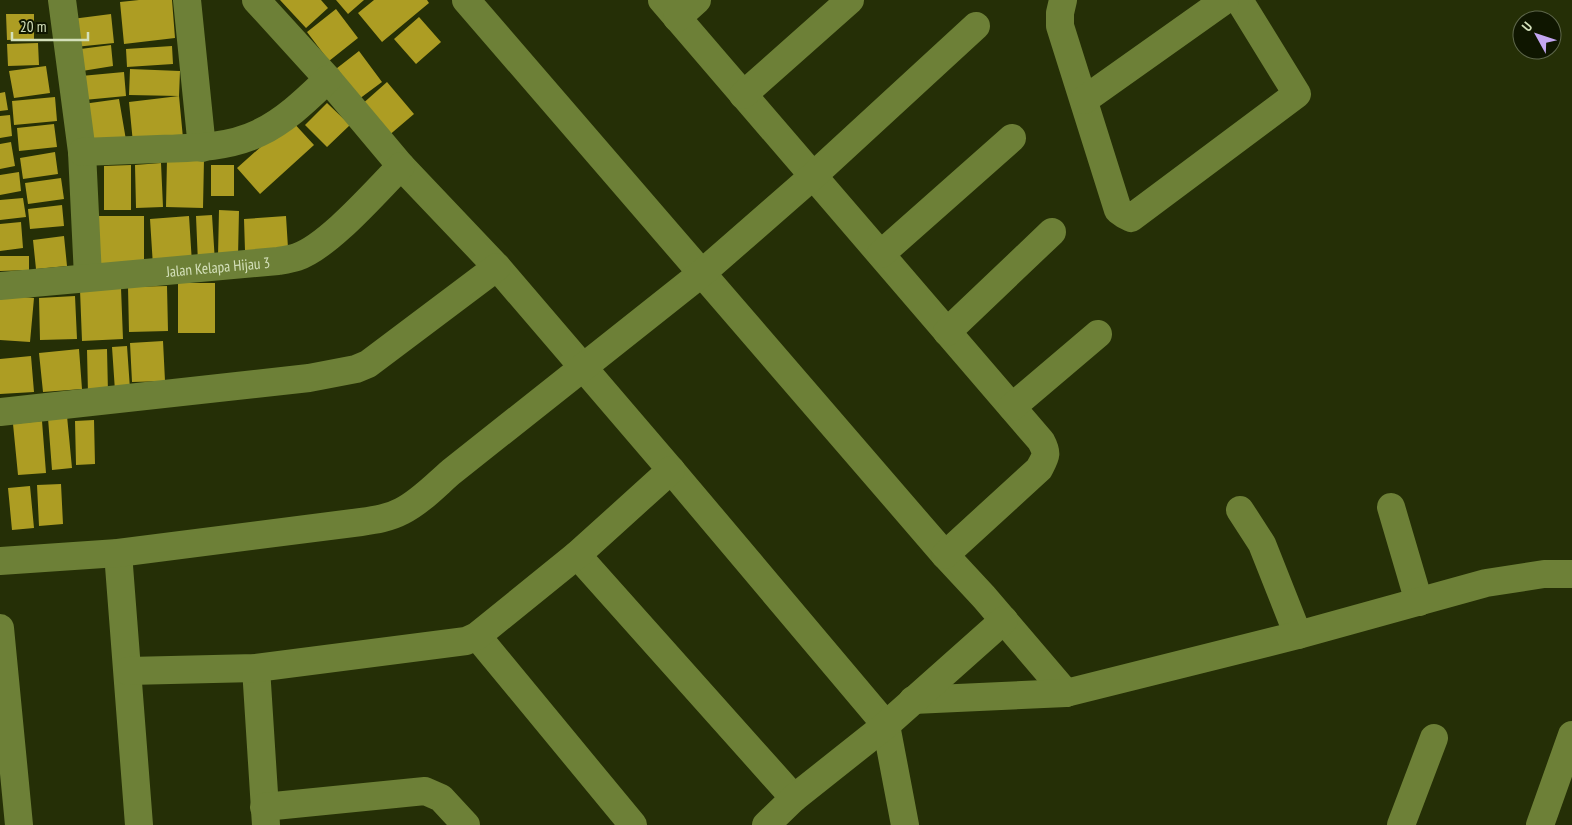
<svg xmlns="http://www.w3.org/2000/svg" width="1572" height="825" font-family="'PT Sans Narrow',sans-serif">
	<style>
		.building { fill: #ad9d23 }
		.lines { fill: none; stroke-linecap: round; stroke-linejoin: round }
		.minor { stroke: #6d8037; stroke-width: 28 }
		.labels { text-anchor: middle; dominant-baseline: central; stroke-width: 5; stroke-linejoin: round; paint-order: stroke }
		.street-label { font-size: 15px; fill: #d4e0ba; stroke: #0f1600 }
	</style>
	<rect width="100%" height="100%" fill="#252f06"/>
	<path class="building" d="M 139,0 L 172,0 L 175,38 L 124,44 L 120,2 Z
		M 280,0 L 321,0 L 328,8 L 306,28 Z
		M 336,0 L 364,0 L 348,14 Z
		M 374,0 L 427,0 L 429,3 L 382,42 L 358,13 Z
		M 336,9 L 358,38 L 329,61 L 307,32 Z
		M 6,14 L 34,14 L 34,39 L 7,40 Z
		M 111,14 L 114,43 L 75,47 L 72,19 Z
		M 419,17 L 441,42 L 416,64 L 394,39 Z
		M 38,43 L 39,65 L 8,66 L 7,44 Z
		M 111,45 L 113,66 L 76,72 L 73,50 Z
		M 172,46 L 173,64 L 127,67 L 126,49 Z
		M 359,51 L 382,82 L 355,102 L 332,72 Z
		M 46,66 L 50,93 L 14,98 L 9,71 Z
		M 130,69 L 180,71 L 179,96 L 129,95 Z
		M 124,72 L 126,96 L 84,100 L 81,76 Z
		M 387,82 L 414,114 L 387,137 L 360,106 Z
		M 5,92 L 8,110 L 0,111 L 0,93 Z
		M 179,96 L 183,138 L 133,143 L 129,102 Z
		M 55,97 L 57,121 L 14,125 L 12,101 Z
		M 119,99 L 126,140 L 90,146 L 83,104 Z
		M 327,103 L 350,125 L 327,147 L 305,125 Z
		M 10,115 L 12,136 L 0,138 L 0,116 Z
		M 291,120 L 314,145 L 260,194 L 237,168 Z
		M 54,124 L 57,147 L 19,151 L 17,128 Z
		M 11,142 L 15,166 L 0,169 L 0,144 Z
		M 55,152 L 58,174 L 23,179 L 20,158 Z
		M 167,159 L 204,159 L 203,208 L 166,207 Z
		M 161,163 L 163,207 L 136,208 L 135,165 Z
		M 131,165 L 131,210 L 104,210 L 104,166 Z
		M 211,165 L 234,165 L 234,196 L 211,196 Z
		M 19,172 L 21,191 L 0,195 L 0,175 Z
		M 61,178 L 64,199 L 28,204 L 25,183 Z
		M 23,198 L 26,217 L 0,220 L 0,200 Z
		M 62,205 L 64,226 L 30,229 L 28,209 Z
		M 219,210 L 239,211 L 238,257 L 218,256 Z
		M 212,215 L 215,262 L 198,263 L 196,216 Z
		M 98,216 L 144,216 L 144,266 L 97,266 Z
		M 189,216 L 192,263 L 153,266 L 150,219 Z
		M 286,216 L 288,248 L 245,251 L 244,219 Z
		M 21,222 L 23,248 L 0,251 L 0,224 Z
		M 64,236 L 67,266 L 36,269 L 33,240 Z
		M 0,256 L 29,256 L 29,270 L 0,271 Z
		M 178,283 L 215,283 L 215,333 L 178,333 Z
		M 167,286 L 168,331 L 129,332 L 128,287 Z
		M 121,288 L 123,339 L 82,341 L 80,290 Z
		M 0,295 L 34,298 L 30,342 L 0,340 Z
		M 75,296 L 77,339 L 40,340 L 39,298 Z
		M 163,341 L 165,381 L 132,382 L 130,343 Z
		M 127,346 L 130,389 L 115,391 L 112,347 Z
		M 79,349 L 82,389 L 43,392 L 39,353 Z
		M 107,349 L 108,393 L 88,394 L 87,350 Z
		M 31,356 L 34,392 L 0,394 L 0,359 Z
		M 67,416 L 72,468 L 52,470 L 48,418 Z
		M 94,420 L 95,464 L 76,465 L 75,421 Z
		M 42,421 L 46,473 L 18,475 L 13,424 Z
		M 61,484 L 63,524 L 39,526 L 37,485 Z
		M 30,486 L 34,528 L 12,530 L 8,488 Z"/>
	<g class="lines">
		<g class="minor">
			<path d="M 62,0 L 82,152 L 88,277"/>
			<path d="M 187,0 L 202,148"/>
			<path d="M 256,0 L 328,79 L 401,166 L 497,267 L 671,470 L 886,725 L 905,825"/>
			<path d="M 466,0 L 945,555 L 984,597 L 1066,693"/>
			<path d="M 662,0 L 1041,441 C 1048,454 1046,456 1039,469 L 945,555"/>
			<path d="M 1063,0 L 1060,13 L 1060,26 L 1118,210 L 1125,215 L 1131,218 L 1297,94 L 1239,0"/>
			<path d="M 677,18 L 697,0"/>
			<path d="M 743,95 L 850,0"/>
			<path d="M 1084,100 L 1225,0"/>
			<path d="M 82,152 C 107,151 133,150 158,149 C 192,148 228,148 259,133 C 286,120 307,99 328,79"/>
			<path d="M 881,254 L 1012,138"/>
			<path id="s1" d="M 0,286 L 278,261 C 284,260 291,259 297,257 C 329,246 376,191 401,166"/>
			<path d="M 947,332 L 1052,232"/>
			<path d="M 1012,407 L 1098,334"/>
			<path d="M 0,412 L 309,378 L 356,369 L 368,364 L 497,267"/>
			<path d="M 1391,507 L 1419,602"/>
			<path d="M 1240,510 L 1262,544 L 1298,635"/>
			<path d="M 118,553 L 139,825"/>
			<path d="M 577,555 L 794,798"/>
			<path d="M 0,561 L 118,553 L 361,522 C 375,520 389,518 402,511 C 420,502 436,485 451,472 L 702,273 L 813,176 L 976,26"/>
			<path d="M 0,628 L 19,825"/>
			<path d="M 477,636 L 633,825"/>
			<path d="M 256,668 L 266,825"/>
			<path d="M 128,671 L 256,668 L 466,641 L 477,636 L 577,555 L 671,470"/>
			<path d="M 913,700 L 1066,693 L 1298,635 L 1486,583 L 1544,574 L 1572,574"/>
			<path d="M 264,807 L 425,791 L 441,798 L 466,825"/>
			<path d="M 766,825 L 794,798 L 886,725 L 1004,620"/>
			<path d="M 1401,825 L 1434,738"/>
			<path d="M 1540,825 L 1572,735"/>
		</g>
	</g>
	<g class="labels">
		<g class="street-label">
			<text stroke="none"><textPath href="#s1" startOffset="219">Jalan Kelapa Hijau 3</textPath></text>
		</g>
	</g>
	<g transform="translate(1537 35) rotate(310)"><circle r="24" fill="#0f1600" stroke="#5e674a"/>
	<path d="M0-4L9 19L0 12L-9 19Z" fill="#c4a7f1"/>
	<text y="-8" font-size="14" font-weight="bold" text-anchor="middle" fill="#d4e0ba">U</text>
	</g>
	<path d="M12 32v8h76v-8" fill="none" stroke="#d4e0ba" stroke-width="2.5"/>
	<text x="20" y="32" font-size="15" fill="#d4e0ba" stroke="#0f1600" stroke-width="4" paint-order="stroke">20 m</text>
</svg>
